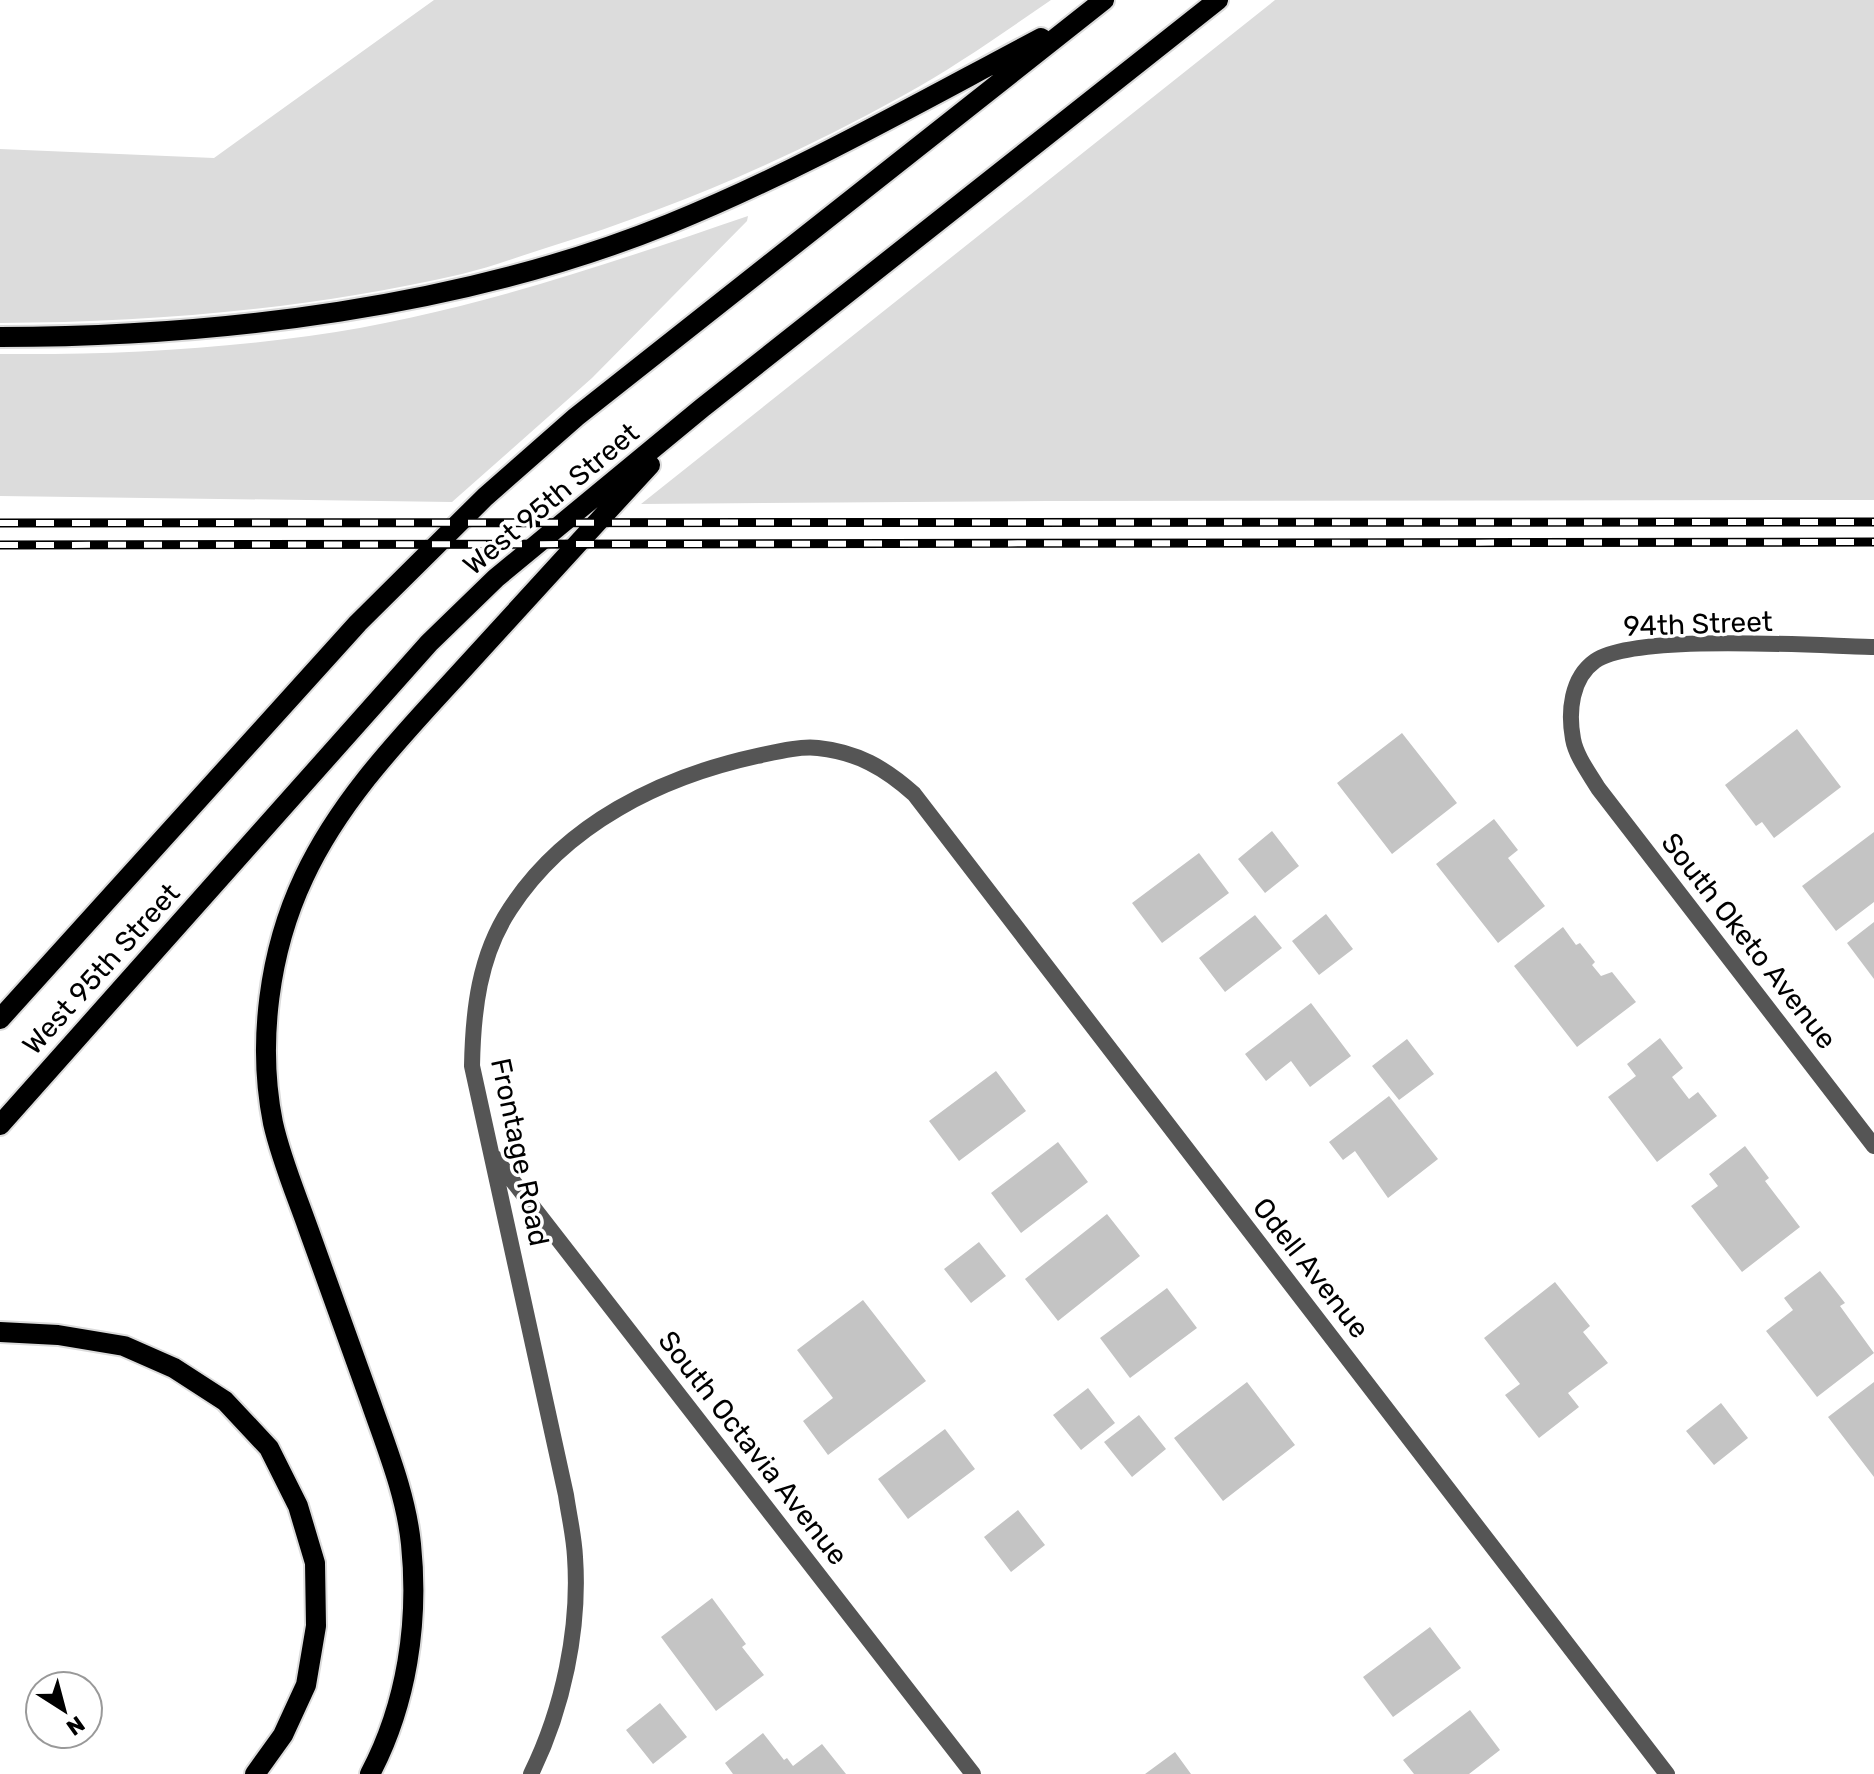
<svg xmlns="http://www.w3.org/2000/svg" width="1874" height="1774" font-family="Rubik,sans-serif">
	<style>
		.green { fill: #dcdcdc }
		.building { fill: #c4c4c4 }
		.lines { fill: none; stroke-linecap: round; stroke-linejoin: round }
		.primary-casing { stroke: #dbdbdb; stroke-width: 24 }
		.street { stroke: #555; stroke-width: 16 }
		.primary { stroke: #000; stroke-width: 20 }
		.rail-casing { stroke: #000; stroke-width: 9 }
		.rail { stroke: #fff; stroke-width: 6; stroke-dasharray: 18; stroke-linecap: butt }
		.labels { text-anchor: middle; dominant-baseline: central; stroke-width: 7; stroke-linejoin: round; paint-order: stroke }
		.street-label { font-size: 28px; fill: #000; stroke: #fff }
	</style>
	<rect width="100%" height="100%" fill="#fff"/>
	<path class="green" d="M 434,0 L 1051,0 C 1003,33 955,67 904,95 C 791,158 672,209 549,247 C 520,256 491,267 462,274 C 310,309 156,322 0,323 L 0,149 L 214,158 Z
		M 1275,0 L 1874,0 L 1874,500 L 1046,501 L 641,504 Z
		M 748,216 L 747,221 L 592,378 L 452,502 L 0,496 L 0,354 C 103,355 207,350 309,336 C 460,315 605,265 748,216 Z"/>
	<path class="building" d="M 1797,729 L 1841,787 L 1774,838 L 1762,822 L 1756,826 L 1725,785 Z
		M 1402,733 L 1457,803 L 1392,854 L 1337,783 Z
		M 1494,819 L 1518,850 L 1508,858 L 1545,906 L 1498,943 L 1436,864 Z
		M 1272,831 L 1299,866 L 1265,893 L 1238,859 Z
		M 1874,832 L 1874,902 L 1836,931 L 1802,886 Z
		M 1199,853 L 1229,893 L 1162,943 L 1132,903 Z
		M 1326,914 L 1353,949 L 1319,975 L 1292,941 Z
		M 1255,915 L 1282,948 L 1225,992 L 1199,958 Z
		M 1874,922 L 1874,979 L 1847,943 Z
		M 1563,927 L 1576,945 L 1580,943 L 1595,962 L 1592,965 L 1601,976 L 1612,972 L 1636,1002 L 1577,1047 L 1514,966 Z
		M 1311,1003 L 1351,1056 L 1310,1087 L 1291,1061 L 1266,1081 L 1245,1054 Z
		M 1660,1038 L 1683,1068 L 1672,1077 L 1689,1099 L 1698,1092 L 1717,1116 L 1657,1162 L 1608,1097 L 1636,1076 L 1627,1064 Z
		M 1407,1039 L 1434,1074 L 1399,1100 L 1372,1066 Z
		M 996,1071 L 1026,1111 L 959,1161 L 929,1121 Z
		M 1389,1096 L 1438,1159 L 1388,1198 L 1355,1151 L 1343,1160 L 1329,1142 Z
		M 1058,1142 L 1088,1182 L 1021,1233 L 991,1193 Z
		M 1745,1146 L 1769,1178 L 1765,1181 L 1800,1227 L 1742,1272 L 1691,1206 L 1718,1186 L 1709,1174 Z
		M 1107,1214 L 1140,1256 L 1058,1321 L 1025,1279 Z
		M 979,1242 L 1006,1276 L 971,1303 L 944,1269 Z
		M 1820,1271 L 1845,1303 L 1840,1306 L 1874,1353 L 1817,1397 L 1766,1331 L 1793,1310 L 1784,1298 Z
		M 1555,1282 L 1590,1326 L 1583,1332 L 1608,1363 L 1568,1393 L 1579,1407 L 1539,1438 L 1505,1395 L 1520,1384 L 1484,1338 Z
		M 1167,1288 L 1197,1328 L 1130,1378 L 1100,1338 Z
		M 863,1300 L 926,1381 L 828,1455 L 803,1421 L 833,1398 L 797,1350 Z
		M 1247,1382 L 1295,1445 L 1223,1501 L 1174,1438 Z
		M 1874,1382 L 1874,1477 L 1828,1417 Z
		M 1088,1388 L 1115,1423 L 1081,1450 L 1053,1415 Z
		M 1721,1403 L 1748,1438 L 1714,1465 L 1686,1431 Z
		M 1139,1415 L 1166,1449 L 1132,1477 L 1104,1442 Z
		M 945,1429 L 975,1469 L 908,1519 L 878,1479 Z
		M 1018,1510 L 1045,1545 L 1011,1572 L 984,1537 Z
		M 712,1598 L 746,1644 L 742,1647 L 764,1675 L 716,1711 L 661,1637 Z
		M 1430,1627 L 1461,1668 L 1393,1717 L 1363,1677 Z
		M 660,1703 L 687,1737 L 653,1764 L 626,1730 Z
		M 1470,1710 L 1500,1750 L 1469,1774 L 1414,1774 L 1403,1760 Z
		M 763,1733 L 784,1760 L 787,1758 L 793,1766 L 822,1744 L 846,1774 L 733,1774 L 725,1763 Z
		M 1175,1752 L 1191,1774 L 1145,1774 Z"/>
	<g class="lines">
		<g class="primary-casing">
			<path id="primary" d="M 0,337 C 219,337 464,307 669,224 C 797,172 918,103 1041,38
				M 0,1019 L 358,623 L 485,497 L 576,417 L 1104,0
				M 0,1125 L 429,643 L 496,578 L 702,408 L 1218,0
				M 0,1332 L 58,1335 L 124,1346 L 174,1368 L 225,1401 L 269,1448 L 298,1506 L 315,1563 L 316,1626 L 306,1685 L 283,1735 L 255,1774
				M 370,1774 C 407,1704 419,1622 411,1544 C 406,1495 387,1449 371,1403 C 350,1345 329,1287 308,1228 C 296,1194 281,1159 273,1123 C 257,1043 269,951 304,877 C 342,796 405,733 465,667 C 526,600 588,532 650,465"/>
		</g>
		<path class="street" d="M 1874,647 C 1818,646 1635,633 1595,661 C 1571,678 1568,712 1573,739 C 1576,756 1589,773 1598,788 L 1874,1146
			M 495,1158 L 973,1774
			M 531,1774 C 563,1709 580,1629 575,1557 C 574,1536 569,1516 566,1495 L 472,1066 C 473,1011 479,956 510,909 C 565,824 661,777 757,756 C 776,752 799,746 818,748 C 857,752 885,768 914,794 L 1667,1774"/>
		<use href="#primary" class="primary"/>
		<g class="rail-casing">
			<path id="rail" d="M 0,523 L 1874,522
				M 0,545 L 1874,542"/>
		</g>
		<use href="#rail" class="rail"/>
	</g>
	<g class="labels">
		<g class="street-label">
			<text transform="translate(551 499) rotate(-40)">West 95th Street</text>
			<text transform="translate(1698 624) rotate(-2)">94th Street</text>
			<text transform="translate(1749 941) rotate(52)">South Oketo Avenue</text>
			<text transform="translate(101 969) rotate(-48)">West 95th Street</text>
			<text transform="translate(520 1152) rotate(78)">Frontage Road</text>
			<text transform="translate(1311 1268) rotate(52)">Odell Avenue</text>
			<text transform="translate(753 1448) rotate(52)">South Octavia Avenue</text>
		</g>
	</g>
	<g transform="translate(64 1710) rotate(144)"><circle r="38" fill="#ffffff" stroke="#999999" stroke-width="2"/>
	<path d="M0-6L14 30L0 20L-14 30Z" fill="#000000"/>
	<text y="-12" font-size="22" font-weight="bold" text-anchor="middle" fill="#000000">N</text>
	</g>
</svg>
